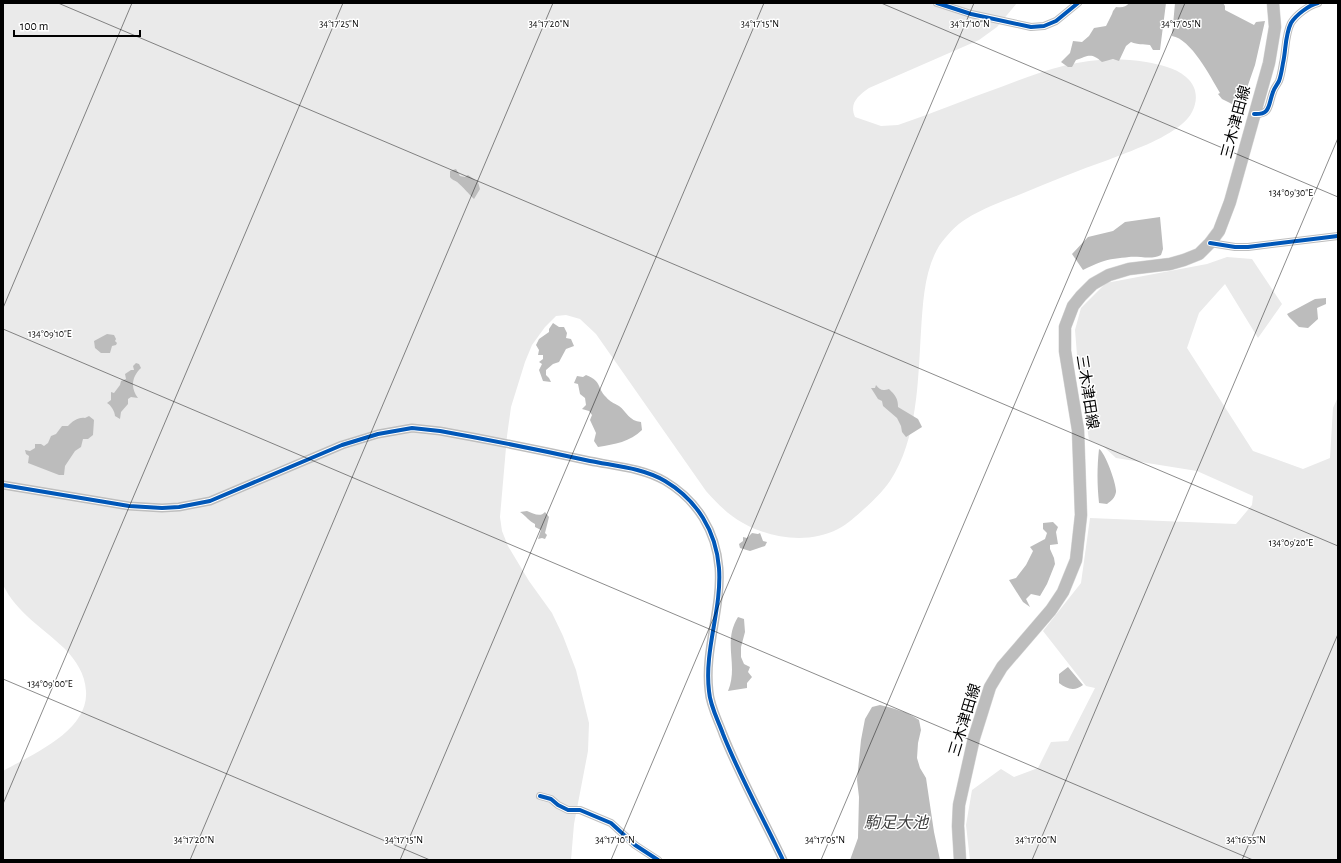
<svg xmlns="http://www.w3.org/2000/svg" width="1341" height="863" font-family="'Alegreya Sans','Noto Sans JP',sans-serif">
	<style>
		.green { fill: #eaeaea }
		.water { fill: #bcbcbc }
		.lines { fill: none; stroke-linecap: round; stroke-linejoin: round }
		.primary-casing { stroke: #dbdbdb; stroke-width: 13 }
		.minor { stroke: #bebebe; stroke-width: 8 }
		.tertiary { stroke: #bebebe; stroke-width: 9 }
		.primary { stroke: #bdbdbd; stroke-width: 12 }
		.cycleway-casing { stroke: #fff; stroke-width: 6 }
		.cycleway { stroke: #0057b8; stroke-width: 4 }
		.ticks { fill: none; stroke: #000; stroke-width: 1; stroke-opacity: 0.45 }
		.labels { text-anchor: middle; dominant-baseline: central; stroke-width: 3; stroke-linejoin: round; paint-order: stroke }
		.street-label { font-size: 15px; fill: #000; stroke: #fff }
		.water-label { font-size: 16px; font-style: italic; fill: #414141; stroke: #fff }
		.ticks-label { font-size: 10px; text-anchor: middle; fill: #000; stroke: #fff; stroke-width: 3; stroke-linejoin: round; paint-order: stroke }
	</style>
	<rect width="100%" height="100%" fill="#fff"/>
	<path class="green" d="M 3,3 L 1017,3 L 997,27 L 979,40 L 869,88 C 858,96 849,103 855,117 L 881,126 L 898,125 C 933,113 967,99 1001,87 C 1051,68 1092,53 1146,62 C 1161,65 1174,67 1186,77 C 1202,90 1197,112 1182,124 C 1163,140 1131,151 1108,160 C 1079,170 1050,182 1021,194 C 1003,201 983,208 966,219 C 956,225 946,236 939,246 C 924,271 923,303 921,331 C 918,379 918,439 890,481 C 883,491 873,501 864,509 C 856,516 848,524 838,529 C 809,544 771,539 743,523 C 728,515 717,503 706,491 L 596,334 L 580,319 L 566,315 L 556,316 L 545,327 L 532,345 L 525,362 L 511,407 L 507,436 L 500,517 L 502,531 L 508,546 L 529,581 L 552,613 L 563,636 L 576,670 L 589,723 L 588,751 L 574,824 L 571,860 L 3,860 L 3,771 C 33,754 89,731 86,691 C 85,674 76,660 64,648 C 42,627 17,613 3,585 Z
		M 1227,257 L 1252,259 L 1282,304 L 1258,338 L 1225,284 L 1199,313 L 1187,348 L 1253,451 L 1303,469 L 1330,458 L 1333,408 L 1338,397 L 1338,860 L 970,860 L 966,825 L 972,790 L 1001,769 L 1014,777 L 1038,768 L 1051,742 L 1068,741 L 1095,688 L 1086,686 L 1043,631 L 1081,583 L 1090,518 L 1236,524 L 1252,505 L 1253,496 L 1197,471 L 1116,458 L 1103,446 L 1089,440 L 1078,367 L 1075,330 L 1081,308 L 1106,283 L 1207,264 Z"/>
	<path class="water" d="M 1129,3 L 1166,3 L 1160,50 L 1153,50 L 1150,45 C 1143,44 1138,45 1131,42 L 1126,46 L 1119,61 L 1113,59 L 1102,62 C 1091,52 1088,56 1076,60 L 1072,67 L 1068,67 L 1061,62 L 1070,53 L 1073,41 L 1082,42 L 1089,36 L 1094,28 L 1106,26 L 1112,14 L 1113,11 L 1116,7 C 1122,8 1126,7 1129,3 Z
		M 1175,3 L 1223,3 L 1225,6 L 1225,10 L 1254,25 L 1256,22 L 1265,21 L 1255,65 L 1240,108 L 1222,99 L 1218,94 L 1220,93 C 1210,76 1191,39 1172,36 Z
		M 456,169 L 460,176 L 465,177 L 468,175 L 478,182 L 480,189 L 474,199 C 471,196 459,183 457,182 C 454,180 452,180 450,177 L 450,171 Z
		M 1160,217 L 1163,249 L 1161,255 C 1152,260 1140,256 1129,257 C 1120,258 1109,259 1101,262 C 1095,264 1089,267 1083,270 L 1072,254 L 1088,237 L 1113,231 L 1125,222 Z
		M 1326,298 L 1326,304 L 1317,308 L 1318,319 L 1308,328 L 1299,327 L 1289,317 L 1287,314 L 1315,299 Z
		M 553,323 L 559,327 L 564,327 L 567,333 L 566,338 L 571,339 L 574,346 L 566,349 L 559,362 L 553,364 L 546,370 L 546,375 L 549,378 L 551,382 L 543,381 L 539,370 L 542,364 L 539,362 L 543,359 L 543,355 L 538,355 L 539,350 L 536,345 L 539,339 L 549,332 L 549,329 Z
		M 107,334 L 114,335 L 116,339 L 115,341 L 117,343 L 116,345 L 112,346 L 110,353 L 101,353 L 95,348 L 94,341 Z
		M 136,363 L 139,364 L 141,368 C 132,376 130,388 138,398 L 131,397 L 128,399 L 128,404 L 121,412 L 120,419 L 115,416 C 115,412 111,405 107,403 L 111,400 L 111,392 L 114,393 L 120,385 L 121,381 L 126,379 L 125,374 L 131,370 L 134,370 L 133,366 Z
		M 586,375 C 603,382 596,387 606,397 C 610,402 614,403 619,406 C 627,412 629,421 641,422 L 642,430 C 630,442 615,444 598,447 L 594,441 L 596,433 L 590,420 L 592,415 L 589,411 L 582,409 L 586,405 L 585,398 L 580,394 L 578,384 L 574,383 L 577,376 L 583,377 Z
		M 876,385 C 880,390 882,391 889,389 C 895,395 898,398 898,407 L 918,419 L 922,427 L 906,437 L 902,432 L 901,426 L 897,418 L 883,406 L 882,401 L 878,399 L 871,388 L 875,388 Z
		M 89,416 L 94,420 L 93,435 L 88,439 L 83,439 L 81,447 L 75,451 L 65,466 L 64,475 L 59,475 L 28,463 L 29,456 L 26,454 L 25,450 L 30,451 L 35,448 L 35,444 L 41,444 L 44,446 L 48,443 L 51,436 L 56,434 L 62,426 L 68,426 C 73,421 78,417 85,418 Z
		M 1099,449 C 1105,452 1117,485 1116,492 C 1115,498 1111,501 1107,504 L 1099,503 C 1097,484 1097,467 1099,449 Z
		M 527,511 C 533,513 540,518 545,512 L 549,517 L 545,533 L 547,535 L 545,539 L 542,538 L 538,539 L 541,530 L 535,527 L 535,524 C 529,521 526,516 520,512 Z
		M 1053,522 L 1058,527 L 1056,532 L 1058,544 L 1050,545 L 1050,549 L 1054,558 L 1055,564 L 1047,584 L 1040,596 L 1031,594 L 1026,599 L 1030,607 L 1023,602 L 1009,580 L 1016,578 L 1026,565 L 1033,551 L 1030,547 L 1045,539 L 1047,533 L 1043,529 L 1043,523 Z
		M 752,533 L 758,534 L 760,533 L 763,541 L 767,542 L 765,546 L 750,551 L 740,548 L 739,544 L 743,541 L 743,537 L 747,538 Z
		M 738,617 L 744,619 L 745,632 L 741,647 L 741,657 L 744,664 L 750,667 L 748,672 L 752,677 L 747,683 L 747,688 L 728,691 C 739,664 722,643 738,617 Z
		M 1068,667 L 1083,685 C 1074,692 1067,689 1059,683 L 1059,674 Z
		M 880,705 C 893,708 908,712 919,720 L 921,730 L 918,743 L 917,758 L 920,768 L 926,778 L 934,832 L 940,860 L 850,860 L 858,838 L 859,797 L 857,780 L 861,740 L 865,719 L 872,707 Z"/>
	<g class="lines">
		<g class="primary-casing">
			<path id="primary" d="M 960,860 L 958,826 L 959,805 L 974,738 L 990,687 L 1002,667 L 1051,610 L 1063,592 L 1076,560 L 1081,515 L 1078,430 L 1065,351 L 1065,327 L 1073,306 L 1081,296 L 1093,284 L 1109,275 L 1129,269 L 1170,264 L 1184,260 L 1199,254 L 1210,243 L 1219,231 L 1230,202 L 1269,63 L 1275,27 L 1273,3"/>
		</g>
		<path class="minor" d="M 937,3 L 971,14 L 1031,27 L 1044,26 L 1056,21 L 1078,3
			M 1254,114 C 1271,115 1268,105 1273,92 C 1274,88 1277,85 1279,81 C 1281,76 1282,69 1283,63 C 1286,50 1285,35 1291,23 C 1296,15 1309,5 1318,3
			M 1210,243 L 1235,247 L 1248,247 L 1338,236
			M 540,796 L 551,799 L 558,805 L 568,810 L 580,810 L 611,823 L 635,845 L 658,860"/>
		<path class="tertiary" d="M 3,485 L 129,506 L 162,508 L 179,507 L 210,501 L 342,445 L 378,434 L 412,428 L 440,431 C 490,440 540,450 590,461 C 615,466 643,468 665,481 C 697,500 716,531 719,568 C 722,609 704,650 709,691 C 710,706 718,720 723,734 C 740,777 763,818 783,860"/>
		<use href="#primary" class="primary"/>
		<g class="cycleway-casing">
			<path id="cycleway" d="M 937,3 L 971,14 L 1031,27 L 1044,26 L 1056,21 L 1078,3
				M 1254,114 C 1271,115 1268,105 1273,92 C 1274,88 1277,85 1279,81 C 1281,76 1282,69 1283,63 C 1286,50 1285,35 1291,23 C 1296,15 1309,5 1318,3
				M 1210,243 L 1235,247 L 1248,247 L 1338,236
				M 3,485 L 129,506 L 162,508 L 179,507 L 210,501 L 342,445 L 378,434 L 412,428 L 440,431 C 490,440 540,450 590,461 C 615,466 643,468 665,481 C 697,500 716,531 719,568 C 722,609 704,650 709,691 C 710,706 718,720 723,734 C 740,777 763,818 783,860
				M 540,796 L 551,799 L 558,805 L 568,810 L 580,810 L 611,823 L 635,845 L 658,860"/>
		</g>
		<use href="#cycleway" class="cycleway"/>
	</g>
	<path class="ticks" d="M 58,3 L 1338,546M 881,3 L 1338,197M 3,308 L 132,3M 3,329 L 1253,860M 3,679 L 430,860M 3,804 L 343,3M 190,860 L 553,3M 400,860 L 764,3M 611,860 L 974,3M 821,860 L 1185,3M 1032,860 L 1338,138M 1242,860 L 1338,634"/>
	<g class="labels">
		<g class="street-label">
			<text transform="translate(1236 122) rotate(-75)">三木津田線</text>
			<text transform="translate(1087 392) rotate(81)">三木津田線</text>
			<text transform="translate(965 720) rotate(-73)">三木津田線</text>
		</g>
		<g class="water-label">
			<text x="896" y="823">駒足大池</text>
		</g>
	</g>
	<g class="ticks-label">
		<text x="339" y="27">34°17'25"N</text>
		<text x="549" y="27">34°17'20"N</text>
		<text x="760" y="27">34°17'15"N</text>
		<text x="970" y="27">34°17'10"N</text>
		<text x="1181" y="27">34°17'05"N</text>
		<text x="1291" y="196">134°09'30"E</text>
		<text x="50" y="337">134°09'10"E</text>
		<text x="1291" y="546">134°09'20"E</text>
		<text x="50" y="687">134°09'00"E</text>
		<text x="194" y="843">34°17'20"N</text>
		<text x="404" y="843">34°17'15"N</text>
		<text x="615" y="843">34°17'10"N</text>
		<text x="825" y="843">34°17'05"N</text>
		<text x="1036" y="843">34°17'00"N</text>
		<text x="1246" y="843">34°16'55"N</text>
	</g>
	<rect width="1341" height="863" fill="none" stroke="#000000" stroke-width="8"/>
	<path d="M14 30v6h126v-6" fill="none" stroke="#000000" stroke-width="2"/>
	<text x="20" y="30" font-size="12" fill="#000000" stroke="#ffffff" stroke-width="3" paint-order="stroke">100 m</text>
</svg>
